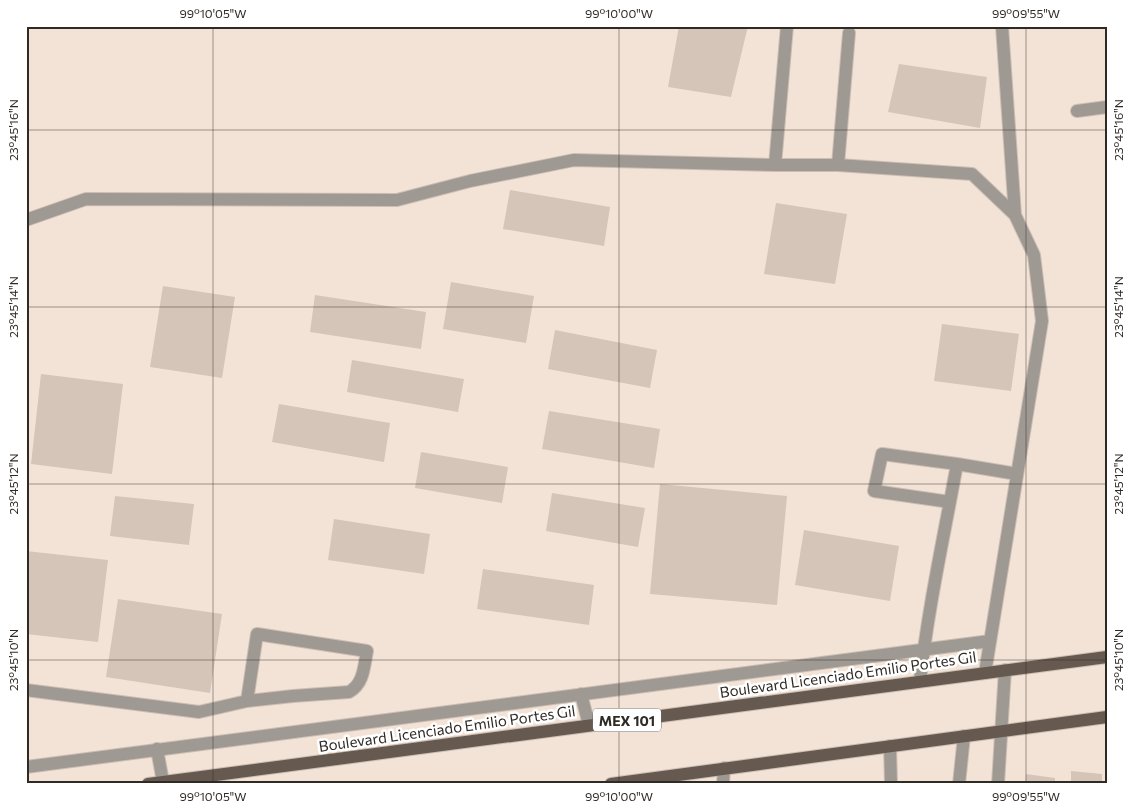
<svg xmlns="http://www.w3.org/2000/svg" width="1133" height="810" font-family="Commissioner,sans-serif">
	<style>
		.building { fill: #d5c5b8 }
		.lines { fill: none; stroke-linecap: round; stroke-linejoin: round }
		.minor-casing { stroke: #ccbeb3; stroke-width: 14 }
		.major-casing { stroke: #ccbeb3; stroke-width: 14 }
		.minor { stroke: #9f9993; stroke-width: 12 }
		.major { stroke: #655950; stroke-width: 12 }
		.ticks { fill: none; stroke: #302a25; stroke-width: 1; stroke-opacity: 0.45 }
		.labels { text-anchor: middle; dominant-baseline: central; stroke-width: 5; stroke-linejoin: round; paint-order: stroke }
		.shield { fill: #fff; stroke: #6e6a66; stroke-width: 1 }
		.shield-label { font-size: 14px; font-weight: bold; fill: #302a25 }
		.street-label { font-size: 15px; fill: #302a25; stroke: #fff }
		.neatline { fill: none; stroke: #302a25; stroke-width: 2 }
		.ticks-label { font-size: 12px; text-anchor: middle; fill: #302a25 }
	</style>
	<rect width="100%" height="100%" fill="#f3e3d6"/>
	<path class="building" d="M 679,26 L 748,26 L 731,97 L 668,87 Z
		M 899,64 L 987,77 L 980,128 L 888,112 Z
		M 510,190 L 610,207 L 604,246 L 503,229 Z
		M 776,203 L 847,214 L 835,284 L 764,274 Z
		M 451,282 L 534,296 L 526,343 L 443,329 Z
		M 163,286 L 235,297 L 222,378 L 150,367 Z
		M 315,295 L 426,312 L 421,349 L 310,332 Z
		M 942,324 L 1019,334 L 1011,391 L 934,381 Z
		M 555,330 L 657,350 L 650,388 L 548,369 Z
		M 352,360 L 464,379 L 458,412 L 347,392 Z
		M 41,374 L 123,384 L 112,474 L 31,464 Z
		M 279,404 L 390,423 L 384,462 L 272,442 Z
		M 549,411 L 660,429 L 654,468 L 542,449 Z
		M 421,452 L 508,467 L 502,503 L 415,488 Z
		M 660,484 L 787,496 L 777,605 L 650,594 Z
		M 552,493 L 645,508 L 638,547 L 546,531 Z
		M 115,496 L 194,504 L 189,545 L 110,536 Z
		M 334,519 L 430,534 L 424,574 L 328,560 Z
		M 804,530 L 899,546 L 890,601 L 795,585 Z
		M 26,551 L 108,560 L 98,642 L 26,634 Z
		M 483,569 L 594,585 L 589,625 L 477,609 Z
		M 118,599 L 222,614 L 210,693 L 106,677 Z
		M 1071,771 L 1102,774 L 1102,784 L 1071,784 Z
		M 1026,774 L 1055,778 L 1055,784 L 1025,784 Z"/>
	<g class="lines">
		<g class="minor-casing">
			<path id="minor" d="M 1002,26 L 1015,215
				M 1077,111 L 1107,107
				M 775,165 L 787,26
				M 838,165 L 849,33
				M 26,220 L 86,199 L 397,200 L 470,181 L 574,160 L 775,165 L 838,165 L 972,174 L 1015,215 L 1034,255 L 1042,321 L 985,673
				M 957,464 L 1017,474
				M 920,681 C 928,608 944,536 957,464 L 882,454 L 874,491 L 950,502
				M 26,690 L 199,712 L 247,701 L 293,696 L 349,692 C 364,684 364,666 367,651 L 257,634 L 247,701
				M 581,694 L 589,725
				M 890,746 L 891,784
				M 157,749 L 163,782
				M 26,767 L 990,641
				M 723,784 L 724,768
				M 959,784 L 964,736
				M 998,784 L 1005,670"/>
		</g>
		<g class="major-casing">
			<path id="major" d="M 148,784 L 1107,657
				M 611,784 L 1107,717"/>
		</g>
		<use href="#minor" class="minor"/>
		<use href="#major" class="major"/>
	</g>
	<path class="ticks" d="M 213,26 L 213,784M 619,26 L 619,784M 1026,26 L 1026,784M 26,130 L 1107,130M 26,307 L 1107,307M 26,484 L 1107,484M 26,660 L 1107,660"/>
	<g class="labels">
		<rect class="shield" x="593" y="708.5" width="68" height="23" rx="4"/>
		<g class="shield-label">
			<text x="627" y="720">MEX 101</text>
		</g>
		<g class="street-label">
			<text transform="translate(848 674) rotate(-8)">Boulevard Licenciado Emilio Portes Gil</text>
			<text transform="translate(447 728) rotate(-8)">Boulevard Licenciado Emilio Portes Gil</text>
		</g>
	</g>
	<rect width="1133" height="810" fill="none" stroke="#ffffff" stroke-width="55"/>
	<rect x="28" y="28" width="1078" height="754" class="neatline"/>
	<g class="ticks-label">
		<text x="213" y="18">99°10'05"W</text>
		<text x="619" y="18">99°10'00"W</text>
		<text x="1026" y="18">99°09'55"W</text>
		<text transform="translate(14 130) rotate(-90)" y="4">23°45'16"N</text>
		<text transform="translate(1119 130) rotate(-90)" y="4">23°45'16"N</text>
		<text transform="translate(14 307) rotate(-90)" y="4">23°45'14"N</text>
		<text transform="translate(1119 307) rotate(-90)" y="4">23°45'14"N</text>
		<text transform="translate(14 484) rotate(-90)" y="4">23°45'12"N</text>
		<text transform="translate(1119 484) rotate(-90)" y="4">23°45'12"N</text>
		<text transform="translate(14 660) rotate(-90)" y="4">23°45'10"N</text>
		<text transform="translate(1119 660) rotate(-90)" y="4">23°45'10"N</text>
		<text x="213" y="801">99°10'05"W</text>
		<text x="619" y="801">99°10'00"W</text>
		<text x="1026" y="801">99°09'55"W</text>
	</g>
</svg>
